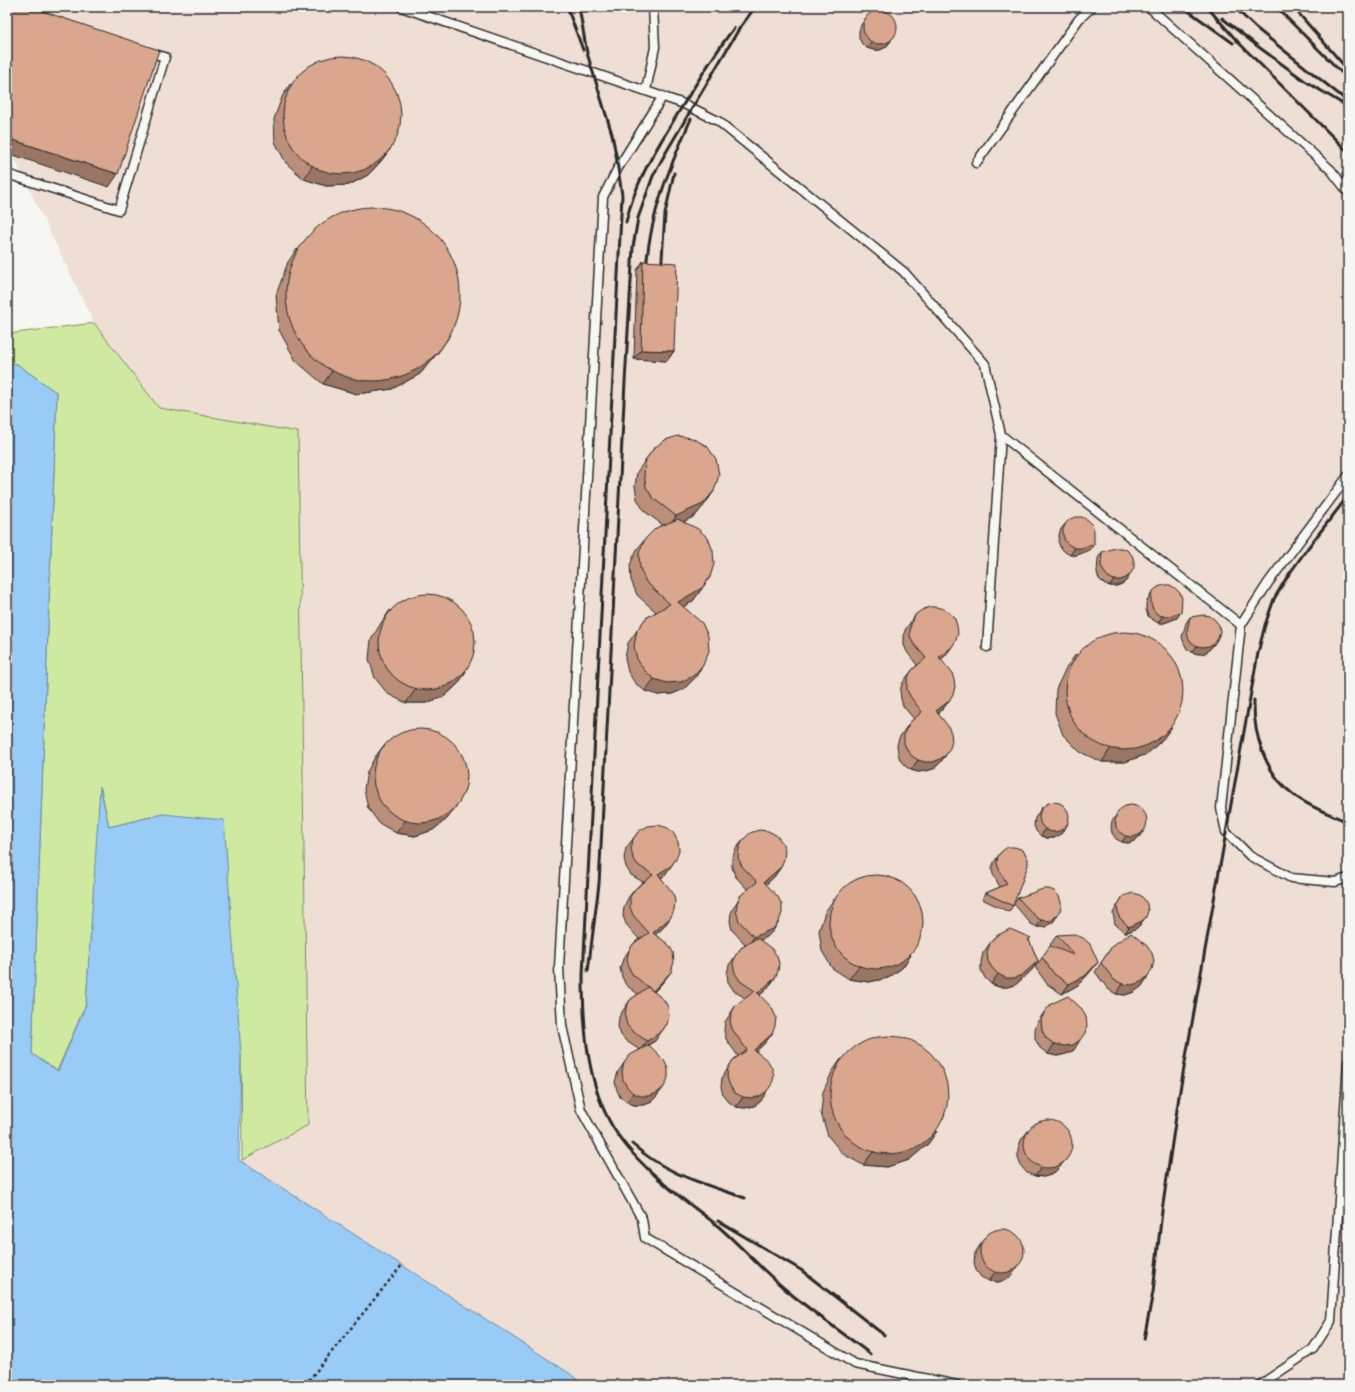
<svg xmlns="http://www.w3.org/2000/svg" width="1355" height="1392" font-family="'Comic Neue',sans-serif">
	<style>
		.built { fill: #eeded4 }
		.green { fill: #cfeaa0; stroke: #7d8a66 }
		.water { fill: #98cbf5; stroke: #6c8ba4 }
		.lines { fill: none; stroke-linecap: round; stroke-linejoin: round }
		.service-casing { stroke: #2b2b2b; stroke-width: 11 }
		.path { stroke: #2b2b2b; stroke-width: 2.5; stroke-dasharray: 3 3; stroke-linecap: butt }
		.service { stroke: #f6f6f2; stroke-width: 8 }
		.rail { stroke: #2b2b2b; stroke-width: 3 }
		.wall { fill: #bb8f7a; stroke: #2b2b2b }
		.shaded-wall { fill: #997463; stroke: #2b2b2b }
		.building { fill: #daa68e; stroke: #2b2b2b }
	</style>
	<rect width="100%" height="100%" fill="#f6f6f2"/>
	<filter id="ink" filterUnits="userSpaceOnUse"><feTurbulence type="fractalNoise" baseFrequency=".025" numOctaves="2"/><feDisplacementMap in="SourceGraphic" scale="8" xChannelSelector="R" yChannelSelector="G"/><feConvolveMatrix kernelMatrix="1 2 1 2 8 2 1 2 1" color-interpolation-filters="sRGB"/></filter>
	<g filter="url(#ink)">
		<path class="built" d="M 7,7 L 1348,7 L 1348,1385 L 584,1385 L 569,1373 L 239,1160 L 242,1160 L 298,433 L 159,408 L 94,323 L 7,143 Z"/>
		<path class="green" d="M 94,323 L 159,408 L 298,432 L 308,1125 L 242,1160 L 241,1054 L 163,814 L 109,827 L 101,789 L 86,1004 L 57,1071 L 32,1054 L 57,393 L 17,364 L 7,363 L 7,334 Z"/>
		<path class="water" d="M 7,363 L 17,364 L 57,393 L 32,1054 L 58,1071 L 86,1004 L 100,786 L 109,827 L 163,814 L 224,820 L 241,1054 L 239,1160 L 569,1373 L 584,1385 L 7,1385 Z"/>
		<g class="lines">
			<g class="service-casing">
				<path id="service" d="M 401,7 L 684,104 L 718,121 L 904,272 L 985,364 L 1001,435 L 1241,625
					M 1149,7 L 1331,170 L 1348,192
					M 646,90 L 655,47 L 653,7
					M 663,96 L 618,168 L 603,197 L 559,967 L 562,1026 L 581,1110 L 642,1219 L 645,1238 L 855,1364 L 957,1385
					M 976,163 L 1079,19 L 1092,7
					M 7,174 L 119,210 L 165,57 L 148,52
					M 1348,476 L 1268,583 L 1241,625 L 1221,808 L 1226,832 L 1250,856 L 1291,878 L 1335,882 L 1348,878
					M 987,647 L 1001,435
					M 1260,1385 L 1313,1349 L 1331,1321 L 1348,1062"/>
			</g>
			<path class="path" d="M 305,1385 L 402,1265"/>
			<use href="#service" class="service"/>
			<path class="rail" d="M 567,7 L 583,50
				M 579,7 L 587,53 L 612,134 L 616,155 L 622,195 L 583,975 C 583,1027 587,1091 618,1135 C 629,1151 645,1167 660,1180 C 678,1197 700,1211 719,1227 C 742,1247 762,1270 785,1289 C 812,1312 842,1332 870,1354
				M 1183,7 L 1233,43
				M 1207,7 L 1238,42 L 1348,152
				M 1234,7 L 1256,28 L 1346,100
				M 1277,7 L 1287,18 L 1348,79
				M 1293,7 L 1348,70
				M 1222,18 L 1260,48 L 1305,81 L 1348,107
				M 626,222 C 636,179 657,148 680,110 C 697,82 714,54 734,28
				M 646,271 C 649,217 669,168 691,119
				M 661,274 L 665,214 L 674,173
				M 1254,700 C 1253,734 1265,774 1294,795 C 1310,807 1329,814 1348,822
				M 588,971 L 599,884 L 625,382 L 633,247 L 638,218 L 653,176 L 665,154 L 739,29 L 755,7
				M 632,1144 C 667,1175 702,1183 745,1198
				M 718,1221 L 801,1270 L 884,1335
				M 1144,1339 L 1153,1292 L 1162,1211 L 1179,1096 L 1258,653 L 1265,625 L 1274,599 L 1287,577 L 1307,549 L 1348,496"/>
		</g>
		<path class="wall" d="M 865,19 L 891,41 L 886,47 L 880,50 L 874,50 L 867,48 L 862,44 L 859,38 L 859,31 L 861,25 Z
			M 290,84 L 382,160 L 368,175 L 349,185 L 326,186 L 304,179 L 286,163 L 275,142 L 274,119 L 282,97 Z
			M 297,249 L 440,350 L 420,374 L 392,389 L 357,394 L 323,384 L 296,361 L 279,330 L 276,295 L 288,262 Z
			M 643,261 L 674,351 L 667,361 L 634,359 L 637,270 Z
			M 654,448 L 714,491 L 705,504 L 695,516 L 683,522 L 710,577 L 693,601 L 683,607 L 703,665 L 695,678 L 684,689 L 672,694 L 658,695 L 645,691 L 635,683 L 628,672 L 625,658 L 628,643 L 646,618 L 656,612 L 637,595 L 631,580 L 630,565 L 636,551 L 645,539 L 663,525 L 644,511 L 637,499 L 635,486 L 637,472 Z
			M 1066,523 L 1090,550 L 1077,555 L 1070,555 L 1065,552 L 1060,547 L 1058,541 L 1059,535 L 1061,529 Z
			M 1102,552 L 1127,580 L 1122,584 L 1116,586 L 1110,586 L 1104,584 L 1099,579 L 1097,573 L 1098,558 Z
			M 1153,591 L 1177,618 L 1164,623 L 1158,623 L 1153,620 L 1148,616 L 1146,610 L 1146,603 L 1149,598 Z
			M 390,610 L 466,671 L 458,684 L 445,696 L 426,703 L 406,703 L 388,694 L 375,678 L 369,659 L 371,640 L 381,623 Z
			M 916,614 L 945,656 L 941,660 L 949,701 L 942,710 L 938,714 L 946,755 L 939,764 L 933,769 L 926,771 L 918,772 L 911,770 L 905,766 L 900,760 L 898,753 L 897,745 L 899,738 L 910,722 L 914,719 L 903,706 L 901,699 L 900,691 L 902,684 L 906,678 L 913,669 L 917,665 L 907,652 L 904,645 L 904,637 L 905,630 Z
			M 1190,617 L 1218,638 L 1210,649 L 1205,653 L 1198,654 L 1192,652 L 1187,649 L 1184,643 L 1182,637 L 1186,623 Z
			M 1076,654 L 1163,739 L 1147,754 L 1125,762 L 1102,762 L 1080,752 L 1063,735 L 1055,713 L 1056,689 L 1067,666 Z
			M 384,745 L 448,818 L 433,830 L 415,836 L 396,833 L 379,823 L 368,808 L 364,789 L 367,772 L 375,757 Z
			M 1042,807 L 1063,831 L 1060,835 L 1054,838 L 1047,838 L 1041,836 L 1036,831 L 1034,825 L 1035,818 Z
			M 1120,810 L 1139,837 L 1134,841 L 1128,843 L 1122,842 L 1116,839 L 1112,833 L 1111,827 L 1112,821 Z
			M 639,831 L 665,875 L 661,878 L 664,927 L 655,935 L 664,981 L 654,992 L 655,1041 L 645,1047 L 657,1096 L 650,1103 L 643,1105 L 634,1105 L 627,1102 L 620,1097 L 617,1090 L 615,1082 L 618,1072 L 624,1063 L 640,1050 L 626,1041 L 621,1035 L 618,1027 L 619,1017 L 624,1009 L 630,1000 L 638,994 L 626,985 L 622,977 L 620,968 L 623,959 L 634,943 L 639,939 L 626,924 L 623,916 L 624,907 L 628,898 L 635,889 L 643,882 L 631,875 L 626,867 L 624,858 L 626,848 Z
			M 743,840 L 781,867 L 774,877 L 766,884 L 773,931 L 767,937 L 760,940 L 775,978 L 768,988 L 760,995 L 765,1043 L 756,1051 L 761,1101 L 754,1106 L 745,1108 L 736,1107 L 729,1102 L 723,1095 L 721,1087 L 722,1078 L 733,1060 L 738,1056 L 726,1039 L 724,1030 L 725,1022 L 736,1005 L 745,998 L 734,991 L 728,982 L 727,974 L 729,965 L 741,948 L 746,945 L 732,930 L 730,921 L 731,913 L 735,905 L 741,895 L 748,890 L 735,876 L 732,867 L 732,858 L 736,849 Z
			M 1002,851 L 1015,902 L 1018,898 L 1058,914 L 1054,921 L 1046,927 L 1037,927 L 1031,924 L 1014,904 L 1009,912 L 982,899 L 986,893 L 1000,887 L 993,874 L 992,868 L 994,862 Z
			M 1123,896 L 1142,923 L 1137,928 L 1125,933 L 1115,924 L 1113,913 Z
			M 834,899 L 911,955 L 902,968 L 888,978 L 869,982 L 849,979 L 832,968 L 822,951 L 819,931 L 825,912 Z
			M 1057,935 L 1098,962 L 1091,971 L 1078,985 L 1062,994 L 1047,984 L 1035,967 L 1051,946 L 1050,945 Z
			M 1029,940 L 1038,961 L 1031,971 L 1015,985 L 1007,987 L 999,987 L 991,984 L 985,978 L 981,970 L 981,962 L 983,953 L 990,943 Z
			M 1113,945 L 1148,976 L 1142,986 L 1134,992 L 1125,995 L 1116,994 L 1108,989 L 1095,972 Z
			M 1045,1011 L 1074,1050 L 1066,1054 L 1057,1056 L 1048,1054 L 1040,1048 L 1035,1039 L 1035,1029 L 1038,1021 Z
			M 841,1059 L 937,1131 L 928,1144 L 909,1160 L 887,1167 L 863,1165 L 843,1154 L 828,1136 L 821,1113 L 823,1092 L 832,1072 Z
			M 1028,1131 L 1060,1167 L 1053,1174 L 1044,1177 L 1035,1176 L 1027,1173 L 1021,1166 L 1018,1158 L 1018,1149 L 1021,1140 Z
			M 986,1236 L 1012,1275 L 1006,1280 L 998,1282 L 989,1281 L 981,1277 L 976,1270 L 974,1262 L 975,1253 Z"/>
		<path class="shaded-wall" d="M 976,7 L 986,7 L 981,9 L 975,9 Z
			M 895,35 L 886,47 L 880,50 L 874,50 L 867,48 L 872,42 Z
			M 7,138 L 118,174 L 109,187 L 7,153 Z
			M 391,148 L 382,160 L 368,175 L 349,185 L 326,186 L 304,179 L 312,166 Z
			M 449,337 L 440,350 L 420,374 L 392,389 L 357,394 L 323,384 L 332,371 Z
			M 641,350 L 674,351 L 667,361 L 634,359 Z
			M 714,491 L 705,504 L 695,516 L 668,529 L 676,516 Z
			M 1094,544 L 1090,550 L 1077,555 L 1070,555 L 1075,548 Z
			M 1131,573 L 1127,580 L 1122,584 L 1116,586 L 1110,586 L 1114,580 Z
			M 710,577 L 693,601 L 669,615 L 678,602 Z
			M 1181,612 L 1177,618 L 1164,623 L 1158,623 L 1162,616 Z
			M 1215,643 L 1210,649 L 1205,653 L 1198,654 L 1192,652 L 1197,646 Z
			M 952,647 L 945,656 L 932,667 L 939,657 Z
			M 703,665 L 695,678 L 684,689 L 672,694 L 658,695 L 645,691 L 654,679 Z
			M 466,671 L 458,684 L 445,696 L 426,703 L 406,703 L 415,690 Z
			M 949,701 L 942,710 L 929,721 L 936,711 Z
			M 1172,727 L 1163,739 L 1147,754 L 1125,762 L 1102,762 L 1110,749 Z
			M 946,755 L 939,764 L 933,769 L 926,771 L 918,772 L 911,770 L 918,760 Z
			M 457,805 L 448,818 L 433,830 L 415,836 L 396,833 L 405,821 Z
			M 1068,824 L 1060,835 L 1054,838 L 1047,838 L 1041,836 L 1045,829 Z
			M 1144,831 L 1139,837 L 1134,841 L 1128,843 L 1122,842 L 1126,836 Z
			M 676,859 L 665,875 L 651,884 L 658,874 Z
			M 781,867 L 774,877 L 758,892 L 764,882 Z
			M 1058,914 L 1054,921 L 1046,927 L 1037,927 L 1041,920 Z
			M 671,917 L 664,927 L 646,943 L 653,933 Z
			M 1146,917 L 1137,928 L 1125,933 L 1129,927 Z
			M 779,921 L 773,931 L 767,937 L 747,947 L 754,937 Z
			M 911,955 L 902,968 L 888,978 L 869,982 L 849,979 L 858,967 Z
			M 1038,961 L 1031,971 L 1015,985 L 1007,987 L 999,987 L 991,984 L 998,974 Z
			M 1098,962 L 1091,971 L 1078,985 L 1062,994 L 1069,984 Z
			M 671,972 L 664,981 L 646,1000 L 653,991 Z
			M 1148,976 L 1142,986 L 1134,992 L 1125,995 L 1116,994 L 1123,984 Z
			M 775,978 L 768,988 L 752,1002 L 758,993 Z
			M 667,1024 L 655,1041 L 640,1050 L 647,1041 Z
			M 772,1034 L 765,1043 L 748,1059 L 754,1050 Z
			M 1080,1040 L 1074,1050 L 1066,1054 L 1057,1056 L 1048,1054 L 1054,1044 Z
			M 664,1087 L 657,1096 L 650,1103 L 643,1105 L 634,1105 L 627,1102 L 633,1093 Z
			M 767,1091 L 761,1101 L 754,1106 L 745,1108 L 736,1107 L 743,1097 Z
			M 937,1131 L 928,1144 L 909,1160 L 887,1167 L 863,1165 L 872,1153 Z
			M 1067,1158 L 1060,1167 L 1053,1174 L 1044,1177 L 1035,1176 L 1042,1167 Z
			M 1019,1265 L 1012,1275 L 1006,1280 L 998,1282 L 989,1281 L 995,1272 Z"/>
		<path class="building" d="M 7,7 L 30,7 L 159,50 L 118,174 L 7,138 Z
			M863 27a17 17 0 1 1 34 0a17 17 0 1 1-34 0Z
			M283 115a59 59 0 1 1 118 0a59 59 0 1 1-118 0Z
			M286 294a87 87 0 1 1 174 0a87 87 0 1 1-174 0Z
			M 643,261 L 677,263 L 674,351 L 641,350 Z
			M 678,436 L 692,438 L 707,446 L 716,459 L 719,475 L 714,491 L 703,504 L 676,516 L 653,498 L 646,487 L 644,473 L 646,459 L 654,448 L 665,440 Z
			M 1076,517 L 1082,517 L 1088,520 L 1092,524 L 1094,530 L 1094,544 L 1081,548 L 1075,548 L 1069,545 L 1065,541 L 1063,535 L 1063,529 L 1066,523 L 1070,519 Z
			M 678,519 L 698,529 L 708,538 L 713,551 L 714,564 L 710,577 L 702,588 L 678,602 L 702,623 L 708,636 L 709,651 L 703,665 L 693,676 L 681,682 L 667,683 L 654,679 L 644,670 L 637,659 L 634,646 L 637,630 L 646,618 L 670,604 L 646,582 L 640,568 L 639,553 L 645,539 L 656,528 Z
			M 1115,548 L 1121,548 L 1127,550 L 1132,555 L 1134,561 L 1134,568 L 1131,573 L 1126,578 L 1120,580 L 1114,580 L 1108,577 L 1104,572 L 1101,566 L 1102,552 Z
			M 1164,585 L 1170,585 L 1175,588 L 1180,593 L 1182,598 L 1181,612 L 1169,616 L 1162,616 L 1157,614 L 1153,609 L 1151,603 L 1151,597 L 1153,591 L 1158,587 Z
			M379 642a48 48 0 1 1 96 0a48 48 0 1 1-96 0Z
			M 929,607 L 936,607 L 944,609 L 950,613 L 955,619 L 957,626 L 958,633 L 956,640 L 952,647 L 939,657 L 952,673 L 954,680 L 955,687 L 953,694 L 949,701 L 936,711 L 948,726 L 951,733 L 952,741 L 950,748 L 946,755 L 940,759 L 933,762 L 925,762 L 918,760 L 912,756 L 907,750 L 904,743 L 904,736 L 906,729 L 910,722 L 922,712 L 910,696 L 907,690 L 907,682 L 909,675 L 913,669 L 926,658 L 913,643 L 910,636 L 910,628 L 912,621 L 916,614 L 922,610 Z
			M 1204,615 L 1210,616 L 1215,620 L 1219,625 L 1220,632 L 1218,638 L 1215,643 L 1209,646 L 1203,647 L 1197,646 L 1191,642 L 1188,637 L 1187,631 L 1190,617 Z
			M1065 691a59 59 0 1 1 118 0a59 59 0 1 1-118 0Z
			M373 776a47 47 0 1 1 94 0a47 47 0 1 1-94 0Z
			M1039 817a15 15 0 1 1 30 0a15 15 0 1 1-30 0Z
			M1115 821a16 16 0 1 1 32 0a16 16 0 1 1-32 0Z
			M 658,825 L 668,828 L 674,834 L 678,842 L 679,850 L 676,859 L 671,866 L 658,874 L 673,893 L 675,901 L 674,910 L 671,917 L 653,933 L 668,944 L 673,952 L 674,962 L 671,972 L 653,991 L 633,975 L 629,968 L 627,959 L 629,950 L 634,943 L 649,933 L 633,915 L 630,907 L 630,897 L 635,889 L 653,875 L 638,865 L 633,858 L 631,849 L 633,839 L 639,831 L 648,826 Z
			M 759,830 L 768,831 L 776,835 L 782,842 L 785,850 L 784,859 L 781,867 L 764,882 L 778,897 L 782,905 L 782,913 L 779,921 L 774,928 L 754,937 L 739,921 L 736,911 L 737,903 L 741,895 L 757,882 L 742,866 L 738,858 L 739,848 L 743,840 L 750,833 Z
			M 1008,847 L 1014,847 L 1021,849 L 1025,853 L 1028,859 L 1028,865 L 1013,906 L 986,893 L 1007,884 L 998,867 L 997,862 L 998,856 L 1002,851 Z
			M829 922a47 47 0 1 1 94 0a47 47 0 1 1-94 0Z
			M 1043,889 L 1049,889 L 1054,891 L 1059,896 L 1061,902 L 1061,908 L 1058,914 L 1051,921 L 1041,920 L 1036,917 L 1018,898 Z
			M 1133,893 L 1140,895 L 1144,899 L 1147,904 L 1148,911 L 1146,917 L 1142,921 L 1129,927 L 1119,917 L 1117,906 L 1123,896 Z
			M 1010,929 L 1031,938 L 1028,940 L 1030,942 L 1038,961 L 1022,975 L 1014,978 L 1006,978 L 998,974 L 992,968 L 988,961 L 987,952 L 990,943 L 996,936 Z
			M 1131,933 L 1147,946 L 1152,953 L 1154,961 L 1152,969 L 1148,976 L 1141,982 L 1132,985 L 1123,984 L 1114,980 L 1101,963 L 1113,945 Z
			M 1074,934 L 1083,938 L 1090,944 L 1098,962 L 1085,976 L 1069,984 L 1054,974 L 1042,957 L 1050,946 L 1074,955 L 1057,935 Z
			M 757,938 L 772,949 L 777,956 L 779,963 L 778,971 L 775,978 L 758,993 L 757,992 L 772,1008 L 776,1017 L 775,1026 L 772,1034 L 754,1050 L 768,1061 L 772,1068 L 774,1076 L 772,1084 L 767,1091 L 760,1096 L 752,1098 L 743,1097 L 735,1093 L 730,1086 L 727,1077 L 728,1068 L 733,1060 L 747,1050 L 732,1029 L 730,1020 L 732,1012 L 736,1005 L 755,991 L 740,981 L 735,973 L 733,964 L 735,956 L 741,948 Z
			M 648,987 L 664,1000 L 668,1007 L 669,1016 L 667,1024 L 662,1031 L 647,1041 L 632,1031 L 627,1025 L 625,1017 L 626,1008 L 630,1000 Z
			M 1068,996 L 1082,1009 L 1086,1017 L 1087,1025 L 1085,1033 L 1080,1040 L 1073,1045 L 1064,1046 L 1054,1044 L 1046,1038 L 1042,1030 L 1041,1020 L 1045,1011 L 1051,1004 Z
			M830 1095a59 59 0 1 1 118 0a59 59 0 1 1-118 0Z
			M 649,1045 L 664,1060 L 668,1069 L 668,1078 L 664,1087 L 657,1093 L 649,1096 L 641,1096 L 633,1093 L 627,1087 L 623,1080 L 622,1072 L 624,1063 L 630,1055 Z
			M1024 1144a24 24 0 1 1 48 0a24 24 0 1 1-48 0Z
			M980 1251a22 22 0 1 1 44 0a22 22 0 1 1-44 0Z"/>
	</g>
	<rect width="1355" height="1392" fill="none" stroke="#f6f6f2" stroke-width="24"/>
	<rect x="12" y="12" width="1331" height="1368" fill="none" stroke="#2b2b2b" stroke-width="1.5" filter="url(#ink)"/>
</svg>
